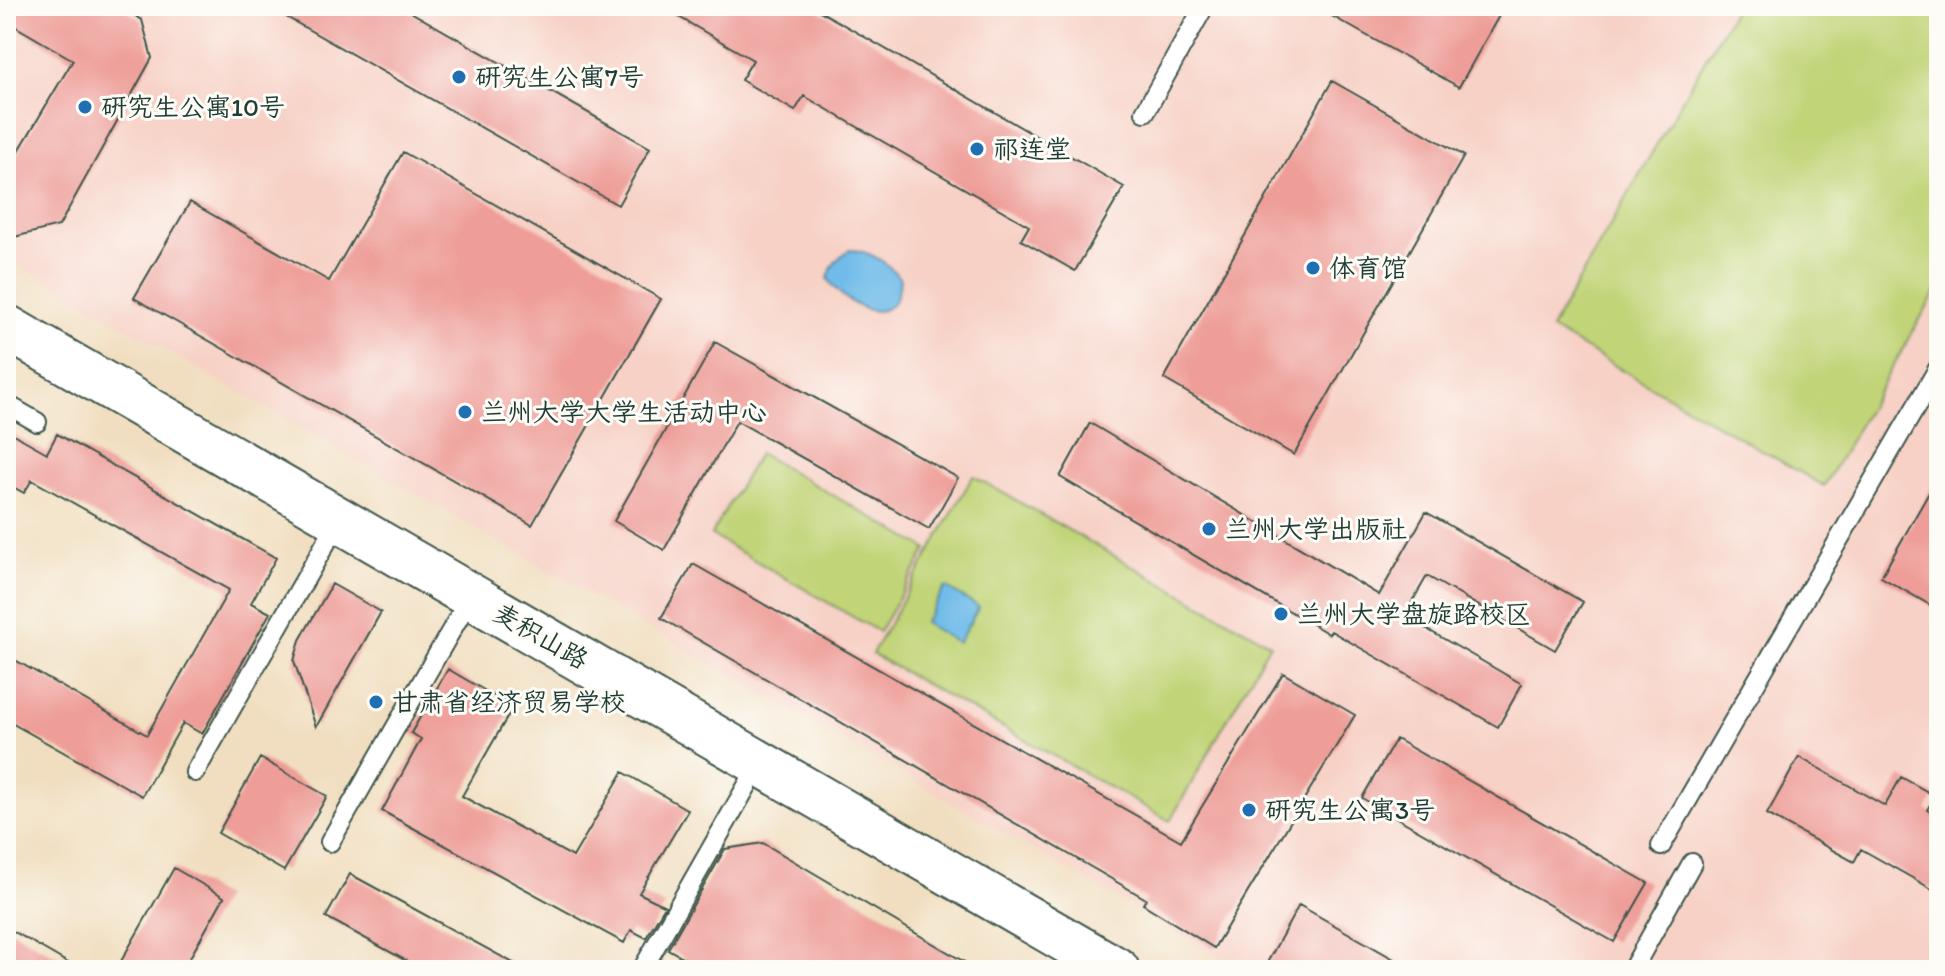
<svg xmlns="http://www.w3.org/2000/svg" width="1945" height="976" font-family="Itim,'LXGW WenKai TC',sans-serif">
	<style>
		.built { fill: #f7d1c6 }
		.green { fill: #c1d478; stroke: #708856; stroke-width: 2 }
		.water { fill: #70bbe9; stroke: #487c8e; stroke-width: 2 }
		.building { fill: #ee9d98 }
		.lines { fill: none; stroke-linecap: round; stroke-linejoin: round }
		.service-casing { stroke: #3e5549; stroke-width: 22 }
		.tertiary-casing { stroke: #3e5549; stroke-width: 48 }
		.service { stroke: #fff; stroke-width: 18 }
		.tertiary { stroke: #fff; stroke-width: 44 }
		.poi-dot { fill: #1f6fb2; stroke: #fdfcf7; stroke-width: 3 }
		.labels { text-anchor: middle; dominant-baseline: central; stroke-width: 6; stroke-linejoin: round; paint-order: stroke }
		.poi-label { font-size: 26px; fill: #1f3d34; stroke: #fdfcf7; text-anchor: start }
		.street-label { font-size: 26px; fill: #1f3d34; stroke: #fdfcf7 }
	</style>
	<rect width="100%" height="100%" fill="#fdfcf7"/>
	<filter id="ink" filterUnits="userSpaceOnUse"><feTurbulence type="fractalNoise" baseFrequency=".0125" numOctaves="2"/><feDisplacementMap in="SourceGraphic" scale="16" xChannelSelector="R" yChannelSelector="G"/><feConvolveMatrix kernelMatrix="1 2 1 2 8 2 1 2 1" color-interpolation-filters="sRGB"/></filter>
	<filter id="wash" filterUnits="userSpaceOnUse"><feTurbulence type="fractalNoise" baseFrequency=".006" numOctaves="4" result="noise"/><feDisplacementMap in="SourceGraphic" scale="32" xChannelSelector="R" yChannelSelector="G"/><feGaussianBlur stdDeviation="1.8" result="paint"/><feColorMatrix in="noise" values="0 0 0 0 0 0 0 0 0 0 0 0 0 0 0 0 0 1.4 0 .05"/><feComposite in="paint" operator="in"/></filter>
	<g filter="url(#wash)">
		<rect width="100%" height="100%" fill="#f1dec0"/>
		<path class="built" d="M 6,6 L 1939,6 L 1939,970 L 1242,970 L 6,258 Z"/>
		<path class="green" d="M 1736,6 L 1939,6 L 1939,286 L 1824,486 L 1551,329 Z
			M 759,453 L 927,549 L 879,632 L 711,535 Z
			M 973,476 L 1270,644 L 1170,821 L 872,654 Z"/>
		<path class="water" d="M 849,250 C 869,250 889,263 900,279 C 897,333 847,308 828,279 C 831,265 837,258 849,250 Z
			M 945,587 L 979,607 L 958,643 L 924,623 Z"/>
		<g id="blocks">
			<path class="building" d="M 6,6 L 119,6 L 142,20 L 152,58 L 59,226 L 6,239 L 6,154 L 14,159 L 73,60 L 6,21 Z
				M 267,6 L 400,6 L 650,148 L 618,205 Z
				M 660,6 L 811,6 L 1124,187 L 1075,271 L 1021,240 L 1029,226 L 804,96 L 795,111 L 741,80 L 753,60 Z
				M 1314,6 L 1485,6 L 1500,14 L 1459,87 Z
				M 1332,81 L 1464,156 L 1294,455 L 1164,379 Z
				M 403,152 L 661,299 L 532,525 L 134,298 L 190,202 L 329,281 Z
				M 715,342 L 958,478 L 929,529 L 737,421 L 664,550 L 614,521 Z
				M 1090,423 L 1379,595 L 1426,512 L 1583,602 L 1555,650 L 1427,576 L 1404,616 L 1522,684 L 1498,727 L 1331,631 L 1329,634 L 1060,477 Z
				M 6,430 L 47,453 L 57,434 L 276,558 L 251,603 L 270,613 L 202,734 L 183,723 L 142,796 L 6,720 L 6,655 L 147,735 L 229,590 L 32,480 L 24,493 L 6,483 Z
				M 1939,475 L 1939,610 L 1881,577 Z
				M 693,564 L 1181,841 L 1283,673 L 1355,715 L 1214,948 L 1143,904 L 1146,899 L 661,618 Z
				M 332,584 L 381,612 L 316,727 L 294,661 L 300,640 Z
				M 448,669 L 513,707 L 462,796 L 573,857 L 623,772 L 688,810 L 639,893 L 665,906 L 646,938 L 631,930 L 624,943 L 382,811 L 421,739 L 411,733 Z
				M 1396,739 L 1648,883 L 1614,942 L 1362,798 Z
				M 1799,757 L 1885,806 L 1901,777 L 1935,796 L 1927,810 L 1939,817 L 1939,893 L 1861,849 L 1854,862 L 1767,814 Z
				M 260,758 L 327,796 L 284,871 L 218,833 Z
				M 763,843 L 978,970 L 705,970 L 668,949 L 725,849 Z
				M 174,868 L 224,897 L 183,970 L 116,970 Z
				M 350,874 L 526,970 L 423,970 L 326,917 Z
				M 1299,905 L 1413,970 L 1263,970 Z
				M 6,927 L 80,970 L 6,970 Z"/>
		</g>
	</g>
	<g filter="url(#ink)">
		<use href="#blocks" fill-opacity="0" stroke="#3e5549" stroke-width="2"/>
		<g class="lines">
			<g class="service-casing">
				<path id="service" d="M 1145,112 L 1201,12 L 1200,6
					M 6,404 L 37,422
					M 195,772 L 339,520
					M 330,842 L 471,596
					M 1661,846 L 1939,367
					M 642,970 L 760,763
					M 1632,970 L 1692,863"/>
			</g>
			<g class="tertiary-casing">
				<path id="tertiary" d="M 6,327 L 1117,970"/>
			</g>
			<use href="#service" class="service"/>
			<use href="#tertiary" class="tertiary"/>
		</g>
	</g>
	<g class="poi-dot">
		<circle cx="459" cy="77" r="8"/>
		<circle cx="85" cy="107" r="8"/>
		<circle cx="977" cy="149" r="8"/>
		<circle cx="1313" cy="268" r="8"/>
		<circle cx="465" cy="412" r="8"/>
		<circle cx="1209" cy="529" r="8"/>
		<circle cx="1281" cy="614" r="8"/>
		<circle cx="376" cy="702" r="8"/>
		<circle cx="1249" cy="810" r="8"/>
	</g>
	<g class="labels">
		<g class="poi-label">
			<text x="475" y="77">研究生公寓7号</text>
			<text x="101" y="107">研究生公寓10号</text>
			<text x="993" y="149">祁连堂</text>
			<text x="1329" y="268">体育馆</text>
			<text x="481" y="412">兰州大学大学生活动中心</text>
			<text x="1225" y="529">兰州大学出版社</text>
			<text x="1297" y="614">兰州大学盘旋路校区</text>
			<text x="392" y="702">甘肃省经济贸易学校</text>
			<text x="1265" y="810">研究生公寓3号</text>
		</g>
		<g class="street-label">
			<text transform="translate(541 636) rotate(30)">麦积山路</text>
		</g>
	</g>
	<rect width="1945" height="976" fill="none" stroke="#fdfcf7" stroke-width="32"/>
</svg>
